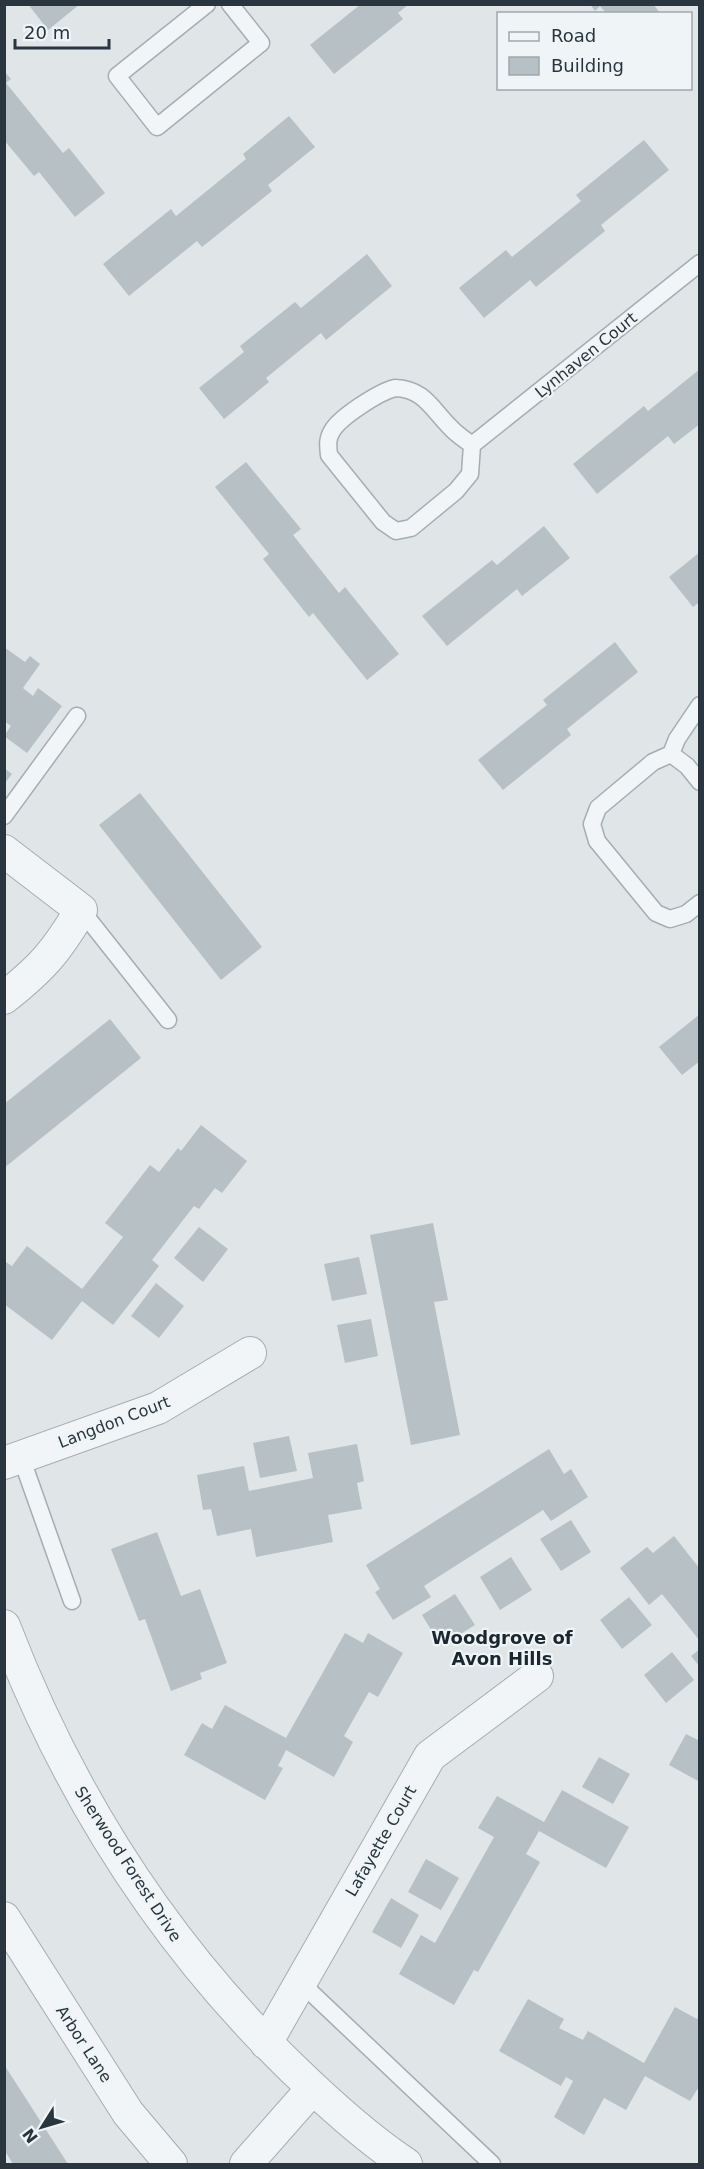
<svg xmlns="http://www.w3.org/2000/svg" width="704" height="2169" font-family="'DejaVu Sans',sans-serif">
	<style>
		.building { fill: #b7c0c5 }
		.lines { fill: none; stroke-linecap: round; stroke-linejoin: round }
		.lane-casing { stroke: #a5adb2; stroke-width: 19 }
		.street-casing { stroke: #a5adb2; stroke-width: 34 }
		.lane { stroke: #f2f5f7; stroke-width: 16 }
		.street { stroke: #f2f5f7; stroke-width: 32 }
		.labels { text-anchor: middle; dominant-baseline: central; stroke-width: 4.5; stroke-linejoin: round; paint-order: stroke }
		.street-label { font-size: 16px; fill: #29363f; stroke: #eff4f6 }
		.neighbourhood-label { font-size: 18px; font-weight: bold; fill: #1b2730; stroke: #eff4f6 }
	</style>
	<rect width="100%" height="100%" fill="#e0e5e8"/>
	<path class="building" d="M 28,4 L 80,4 L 48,30 Z
		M 361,4 L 409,4 L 398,13 L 403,19 L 334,74 L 310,45 Z
		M 590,4 L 653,4 L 661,14 L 607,14 L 600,6 L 595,11 Z
		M 4,71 L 11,79 L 6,83 L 63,153 L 69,148 L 105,193 L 75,217 L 39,172 L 34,176 L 4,140 Z
		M 289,116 L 315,147 L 268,185 L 272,191 L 202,247 L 197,241 L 129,296 L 103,264 L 171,209 L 176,216 L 246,159 L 243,154 Z
		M 644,140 L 669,170 L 601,225 L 605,231 L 536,287 L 530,280 L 484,318 L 459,288 L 506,250 L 512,257 L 581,201 L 576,195 Z
		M 367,254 L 392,286 L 326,340 L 321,333 L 266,378 L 269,382 L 224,419 L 199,388 L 244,352 L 240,346 L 295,302 L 301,308 Z
		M 700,369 L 700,424 L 674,444 L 668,436 L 597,494 L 573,464 L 644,406 L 648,411 Z
		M 246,462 L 301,529 L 293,535 L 339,593 L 345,587 L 399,654 L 367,680 L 313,613 L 309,617 L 263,559 L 269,554 L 215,487 Z
		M 544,526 L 570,558 L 522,596 L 517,589 L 447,646 L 422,616 L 492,560 L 497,565 Z
		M 700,552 L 700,602 L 693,607 L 669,577 Z
		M 615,642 L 638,672 L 567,729 L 571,735 L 503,790 L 478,760 L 547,705 L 543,700 Z
		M 4,647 L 25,662 L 30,656 L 40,664 L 23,688 L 33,696 L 38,688 L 62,706 L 27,753 L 4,736 L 11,726 L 4,721 Z
		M 4,768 L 12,774 L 4,784 Z
		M 140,793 L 262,947 L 221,980 L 99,825 Z
		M 700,1014 L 700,1061 L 682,1075 L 659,1047 Z
		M 110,1019 L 141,1058 L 4,1168 L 4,1104 Z
		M 201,1125 L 247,1161 L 222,1193 L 215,1188 L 199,1209 L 194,1206 L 152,1260 L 159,1266 L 113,1325 L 82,1301 L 52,1340 L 4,1304 L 4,1261 L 12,1266 L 27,1246 L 82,1289 L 123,1237 L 105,1223 L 150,1165 L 159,1172 L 178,1148 L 181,1151 Z
		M 433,1223 L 448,1300 L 434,1302 L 460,1435 L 411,1445 L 370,1235 Z
		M 199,1227 L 228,1249 L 203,1282 L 174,1258 Z
		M 359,1257 L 367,1294 L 332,1301 L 324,1264 Z
		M 156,1283 L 184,1306 L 159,1338 L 131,1316 Z
		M 371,1319 L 378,1356 L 345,1363 L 337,1325 Z
		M 289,1436 L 297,1471 L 260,1478 L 253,1443 Z
		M 357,1444 L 364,1481 L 357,1483 L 362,1509 L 328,1515 L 333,1542 L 256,1557 L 251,1529 L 217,1536 L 211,1509 L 203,1510 L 197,1475 L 244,1466 L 249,1491 L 313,1478 L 308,1453 Z
		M 549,1449 L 564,1474 L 571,1469 L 588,1497 L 551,1521 L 543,1510 L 424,1586 L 431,1597 L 393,1620 L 375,1592 L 380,1589 L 366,1565 Z
		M 571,1520 L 591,1552 L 561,1571 L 540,1539 Z
		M 157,1532 L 181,1596 L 200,1589 L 227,1663 L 200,1673 L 202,1679 L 171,1691 L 145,1619 L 139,1621 L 111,1549 Z
		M 674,1536 L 700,1569 L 700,1641 L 662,1594 L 649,1605 L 620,1568 L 647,1547 L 653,1553 Z
		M 511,1557 L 532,1590 L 500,1610 L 480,1577 Z
		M 455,1594 L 475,1625 L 441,1646 L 422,1615 Z
		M 629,1597 L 652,1625 L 622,1649 L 600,1620 Z
		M 345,1633 L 363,1643 L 368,1633 L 403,1653 L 378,1697 L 369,1692 L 344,1736 L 353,1742 L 334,1777 L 286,1750 L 278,1766 L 283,1768 L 265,1800 L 184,1755 L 202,1723 L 212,1729 L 225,1705 L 286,1738 Z
		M 700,1649 L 700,1667 L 691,1656 Z
		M 672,1652 L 694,1680 L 666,1703 L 644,1675 Z
		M 686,1734 L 700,1741 L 700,1782 L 669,1765 Z
		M 599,1757 L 630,1774 L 613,1804 L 582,1787 Z
		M 562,1790 L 629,1827 L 606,1868 L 539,1831 L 526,1854 L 540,1862 L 478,1972 L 474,1970 L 454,2005 L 399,1974 L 421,1935 L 435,1943 L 494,1837 L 478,1828 L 497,1796 L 544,1822 Z
		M 426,1859 L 459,1878 L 441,1910 L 408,1892 Z
		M 391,1898 L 419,1915 L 401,1948 L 372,1932 Z
		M 528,1999 L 564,2019 L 559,2028 L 583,2040 L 588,2031 L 644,2063 L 675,2007 L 697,2019 L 700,2014 L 700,2085 L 690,2101 L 645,2076 L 626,2110 L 604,2098 L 584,2135 L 554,2117 L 573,2081 L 566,2077 L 561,2086 L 499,2051 Z
		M 5,2066 L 68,2164 L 13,2164 L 5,2151 Z"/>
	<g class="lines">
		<g class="lane-casing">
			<path id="lane" d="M 207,4 L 117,76 L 157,127 L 261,43 L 230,4
				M 395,388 C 424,389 431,408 450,427 C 456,434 464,439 472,445 L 470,474 L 456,491 L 411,528 L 396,531 L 383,522 L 329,455 C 328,446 327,439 332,431 C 340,417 379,392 395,388 Z
				M 472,445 L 700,263
				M 700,705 L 677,739 L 671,754 L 653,762 L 598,808 L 592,824 L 597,841 L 656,913 L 670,919 L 686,914 L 700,903
				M 671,754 L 687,766 L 700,782
				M 4,816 L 77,716
				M 81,910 L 168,1020
				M 21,1457 L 72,1601
				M 301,1983 L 492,2164"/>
		</g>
		<g class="street-casing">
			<path id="street" d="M 4,851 L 81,910 C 56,952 42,968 4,998
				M 4,1463 L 158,1408 L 250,1353
				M 4,1626 C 68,1793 163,1943 292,2068 C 327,2102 365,2137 406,2164
				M 4,1918 L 128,2113 L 171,2164
				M 266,2043 L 430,1756 L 537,1676
				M 246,2164 L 313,2088"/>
		</g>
		<use href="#lane" class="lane"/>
		<use href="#street" class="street"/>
	</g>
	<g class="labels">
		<g class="street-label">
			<text transform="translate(586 355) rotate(-39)">Lynhaven Court</text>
			<text transform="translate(114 1422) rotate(-21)">Langdon Court</text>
			<text transform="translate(381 1841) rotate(-60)">Lafayette Court</text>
			<text transform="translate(128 1864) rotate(57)">Sherwood Forest Drive</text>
			<text transform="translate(84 2044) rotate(57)">Arbor Lane</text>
		</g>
		<g class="neighbourhood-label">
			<text x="502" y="1637">Woodgrove of<tspan x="502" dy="21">Avon Hills</tspan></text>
		</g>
	</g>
	<rect width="704" height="2169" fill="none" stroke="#29363f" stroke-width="12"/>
	<rect x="497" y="12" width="195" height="78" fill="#eff4f6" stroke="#a0a8ad" stroke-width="1.5"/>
	<rect x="509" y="32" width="30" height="9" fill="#f2f5f7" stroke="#a0a8ad" stroke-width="1.5"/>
	<text x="551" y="42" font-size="18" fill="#29363f">Road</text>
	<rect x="509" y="57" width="30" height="18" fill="#b7c0c5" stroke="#a0a8ad" stroke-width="1.5"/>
	<text x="551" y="72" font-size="18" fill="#29363f">Building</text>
	<g transform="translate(42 2127) rotate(233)" stroke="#eff4f6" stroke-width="4.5" paint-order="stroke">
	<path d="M0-4.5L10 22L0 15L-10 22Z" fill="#29363f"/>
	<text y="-9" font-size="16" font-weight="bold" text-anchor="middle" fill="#29363f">N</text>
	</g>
	<path d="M15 39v9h94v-9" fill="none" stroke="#29363f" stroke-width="3"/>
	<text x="24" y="39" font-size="18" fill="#29363f" stroke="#eff4f6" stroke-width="4.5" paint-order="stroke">20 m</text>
</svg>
